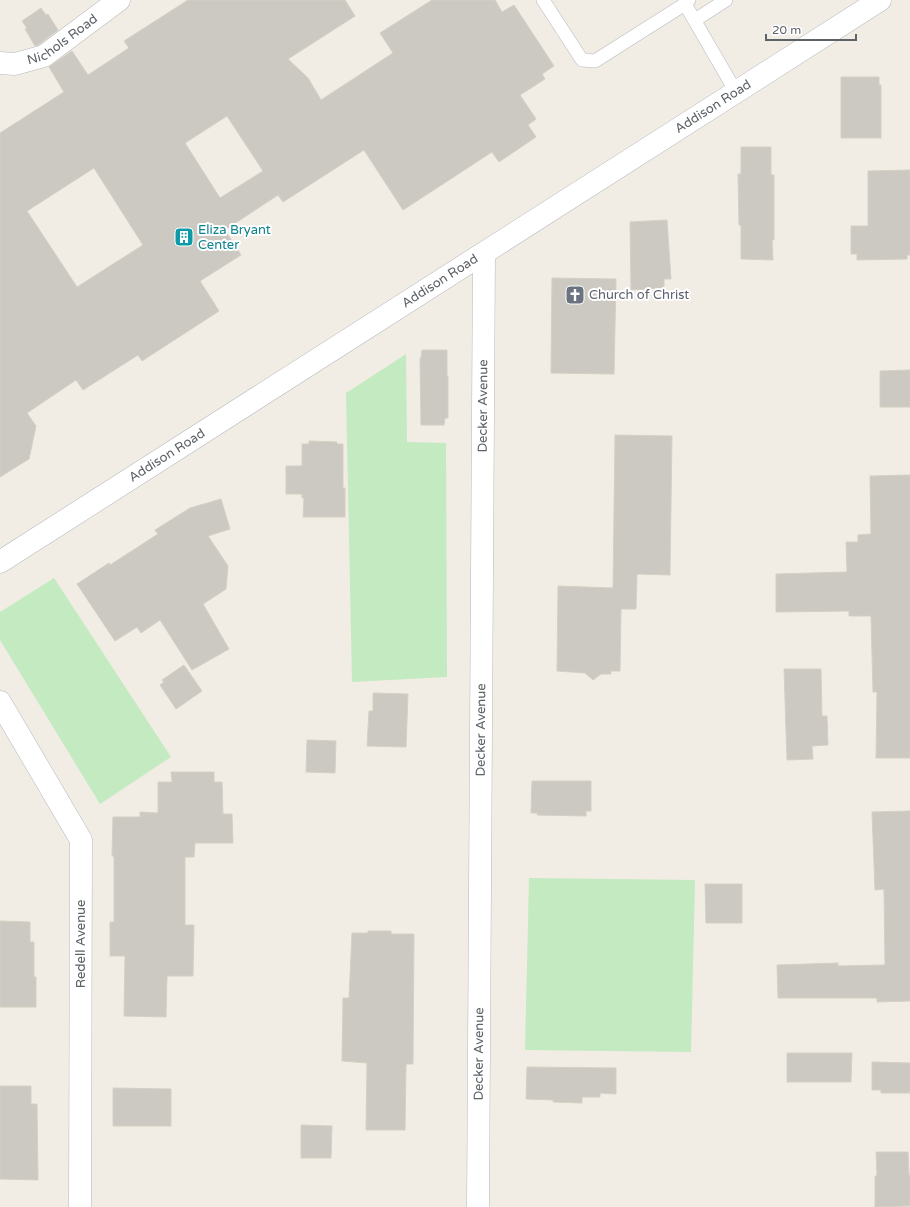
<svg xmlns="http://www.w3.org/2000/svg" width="910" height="1207" font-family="'Varela Round',sans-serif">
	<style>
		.green { fill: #c3eac0 }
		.building { fill: #ccc8c2; stroke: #d6cfc3; fill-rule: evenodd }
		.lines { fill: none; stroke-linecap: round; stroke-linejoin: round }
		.lane-casing { stroke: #b6b9bd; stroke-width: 14 }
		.street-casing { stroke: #b6b9bd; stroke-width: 23 }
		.lane { stroke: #fff; stroke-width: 13 }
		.street { stroke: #fff; stroke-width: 22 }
		.labels { text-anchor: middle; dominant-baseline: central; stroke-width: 4; stroke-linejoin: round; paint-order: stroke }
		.street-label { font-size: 13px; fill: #5d6267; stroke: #fff }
		.culture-label { font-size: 13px; fill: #0d838f; stroke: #fff; text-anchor: start }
		.worship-label { font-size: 13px; fill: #5b616d; stroke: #fff; text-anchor: start }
	</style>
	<rect width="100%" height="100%" fill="#f1ede5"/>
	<path class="green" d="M 406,354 L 407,442 L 446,443 L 447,677 L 352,682 L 346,393 Z
		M 54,578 L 171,757 L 100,804 L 0,640 L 0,612 Z
		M 529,878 L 695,880 L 691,1052 L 525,1050 Z"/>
	<path class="building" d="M 188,0 L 345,0 L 355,16 L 288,59 L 308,78 L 321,100 L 393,53 L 380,33 L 432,0 L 495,0 L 502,12 L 514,5 L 554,66 L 542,74 L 545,79 L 520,95 L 536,119 L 528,125 L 536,137 L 499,162 L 492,152 L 403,210 L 364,150 L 283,202 L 278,195 L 225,230 L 241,255 L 200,281 L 219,311 L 142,361 L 138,355 L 83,390 L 76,380 L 27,413 L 36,426 L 29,459 L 0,477 L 0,133 L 64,92 L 49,67 L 72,51 L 88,75 L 129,48 L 124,41 ZM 227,116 L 263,171 L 220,198 L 185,143 ZM 94,168 L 143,245 L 77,287 L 27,211 Z
		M 41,8 L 46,15 L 48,14 L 58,30 L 38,45 L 35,46 L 25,29 L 27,28 L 22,21 Z
		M 841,77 L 879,77 L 879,85 L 881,85 L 881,138 L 841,138 Z
		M 741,147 L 771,147 L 771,175 L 774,175 L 774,240 L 772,240 L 773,260 L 741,259 L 741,225 L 739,225 L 738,174 L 741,174 Z
		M 910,170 L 910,255 L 907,255 L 907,259 L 857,260 L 857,254 L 851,254 L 851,226 L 868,226 L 868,171 Z
		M 667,220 L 671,279 L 664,279 L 664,288 L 631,290 L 630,222 Z
		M 552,278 L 616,279 L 614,374 L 551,373 Z
		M 422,350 L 447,350 L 447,376 L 448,376 L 448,418 L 445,418 L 444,425 L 421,425 L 420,358 L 421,358 Z
		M 910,370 L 910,407 L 880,407 L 880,371 Z
		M 615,435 L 672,436 L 670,575 L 637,574 L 636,609 L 621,609 L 620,671 L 611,671 L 611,674 L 601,674 L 593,680 L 585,673 L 557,671 L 558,586 L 613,588 Z
		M 309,441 L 337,442 L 337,444 L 343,444 L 343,488 L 345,488 L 345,517 L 303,517 L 304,498 L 302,498 L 302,494 L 286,494 L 286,466 L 302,466 L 302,444 L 309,444 Z
		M 910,475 L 910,758 L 876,758 L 877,692 L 873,692 L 871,616 L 849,616 L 849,611 L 776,612 L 776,574 L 847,572 L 846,542 L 858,542 L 858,535 L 871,534 L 870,476 Z
		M 221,499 L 230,529 L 208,536 L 228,566 L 226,589 L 203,604 L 229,649 L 192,670 L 160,620 L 141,633 L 137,627 L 115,641 L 77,584 L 109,563 L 110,565 L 158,534 L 155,530 L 190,508 Z
		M 184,665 L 202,691 L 176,709 L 160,685 L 164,682 L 162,680 Z
		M 784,669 L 821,669 L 822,716 L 827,716 L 828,745 L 812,746 L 813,759 L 787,760 Z
		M 373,693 L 408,694 L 406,747 L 367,746 L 369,711 L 373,711 Z
		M 307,740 L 336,741 L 335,773 L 306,772 Z
		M 171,772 L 214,772 L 214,782 L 222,782 L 223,814 L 232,814 L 233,843 L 195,843 L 194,857 L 185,857 L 185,925 L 194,925 L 193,976 L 167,976 L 166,1017 L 124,1016 L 125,956 L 110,956 L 110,922 L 114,922 L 114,856 L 112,856 L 113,817 L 140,817 L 140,812 L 158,813 L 158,782 L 172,782 Z
		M 532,781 L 591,781 L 591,811 L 586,811 L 586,816 L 537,815 L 538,813 L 531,813 Z
		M 910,811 L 910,1001 L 877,1002 L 877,998 L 778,998 L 777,965 L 838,963 L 838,966 L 885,965 L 884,889 L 875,890 L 872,812 Z
		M 705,884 L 742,884 L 742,923 L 706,923 Z
		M 0,921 L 30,922 L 30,942 L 34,942 L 34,977 L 36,977 L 36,1007 L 0,1007 Z
		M 368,931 L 391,931 L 391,934 L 414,934 L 413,1064 L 406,1064 L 405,1130 L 366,1130 L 367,1063 L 342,1061 L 343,998 L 349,998 L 352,933 L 368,933 Z
		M 787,1053 L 852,1053 L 851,1082 L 787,1082 Z
		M 872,1062 L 910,1063 L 910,1093 L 881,1093 L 881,1090 L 872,1090 Z
		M 527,1067 L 616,1068 L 616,1094 L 600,1093 L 600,1097 L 582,1097 L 582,1103 L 553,1102 L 553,1100 L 526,1099 Z
		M 0,1086 L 31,1086 L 31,1104 L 37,1104 L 38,1180 L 0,1179 Z
		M 113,1088 L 171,1089 L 171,1126 L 113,1126 Z
		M 301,1125 L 332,1126 L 331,1158 L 301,1158 Z
		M 876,1152 L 908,1152 L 909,1175 L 910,1175 L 910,1206 L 875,1207 L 875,1176 L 877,1176 Z"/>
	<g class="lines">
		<g class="lane-casing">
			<path id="lane" d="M 543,0 L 582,60 L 595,61 L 685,4 L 689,0
				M 685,4 L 736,92
				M 695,20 L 726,0"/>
		</g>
		<g class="street-casing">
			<g id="street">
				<path id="s1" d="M 0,63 L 15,64 L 44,56 L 119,0"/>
				<path id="s2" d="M 0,562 L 880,0"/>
				<path d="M 0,702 L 81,840 L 80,1207"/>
				<path id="s3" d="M 478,1207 L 484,253"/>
			</g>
		</g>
		<use href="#lane" class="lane"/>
		<use href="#street" class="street"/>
	</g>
	<defs>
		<g id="building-square" transform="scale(1)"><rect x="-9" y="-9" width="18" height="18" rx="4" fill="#0f9aa8" stroke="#fff"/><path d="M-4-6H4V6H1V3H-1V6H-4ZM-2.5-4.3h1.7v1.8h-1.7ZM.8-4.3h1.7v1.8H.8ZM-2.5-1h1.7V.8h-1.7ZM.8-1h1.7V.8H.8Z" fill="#fff"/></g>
		<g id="church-square" transform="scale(1)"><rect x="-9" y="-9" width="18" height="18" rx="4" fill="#6b7280" stroke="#fff"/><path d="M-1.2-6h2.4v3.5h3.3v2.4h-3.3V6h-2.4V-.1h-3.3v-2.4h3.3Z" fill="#fff"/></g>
	</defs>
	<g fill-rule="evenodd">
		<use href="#building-square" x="184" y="237"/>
		<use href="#church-square" x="575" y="295"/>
	</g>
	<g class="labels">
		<g class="street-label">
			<text stroke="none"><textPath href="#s1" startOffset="69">Nichols Road</textPath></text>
			<text stroke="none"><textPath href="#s2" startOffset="846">Addison Road</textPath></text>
			<text stroke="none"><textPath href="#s2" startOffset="522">Addison Road</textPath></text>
			<text stroke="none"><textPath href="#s3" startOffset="801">Decker Avenue</textPath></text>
			<text stroke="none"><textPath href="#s2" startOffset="198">Addison Road</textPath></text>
			<text stroke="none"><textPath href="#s3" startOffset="477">Decker Avenue</textPath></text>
			<text transform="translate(81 944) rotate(-90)">Redell Avenue</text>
			<text stroke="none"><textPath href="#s3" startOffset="153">Decker Avenue</textPath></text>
		</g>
		<g class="culture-label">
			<text x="198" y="230">Eliza Bryant<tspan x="198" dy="15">Center</tspan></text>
		</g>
		<g class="worship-label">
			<text x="589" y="295">Church of Christ</text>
		</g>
	</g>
	<path d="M766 34v6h90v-6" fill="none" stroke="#5d6267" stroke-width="2"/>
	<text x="772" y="34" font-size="12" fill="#5d6267" stroke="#ffffff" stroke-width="3" paint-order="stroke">20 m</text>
</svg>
